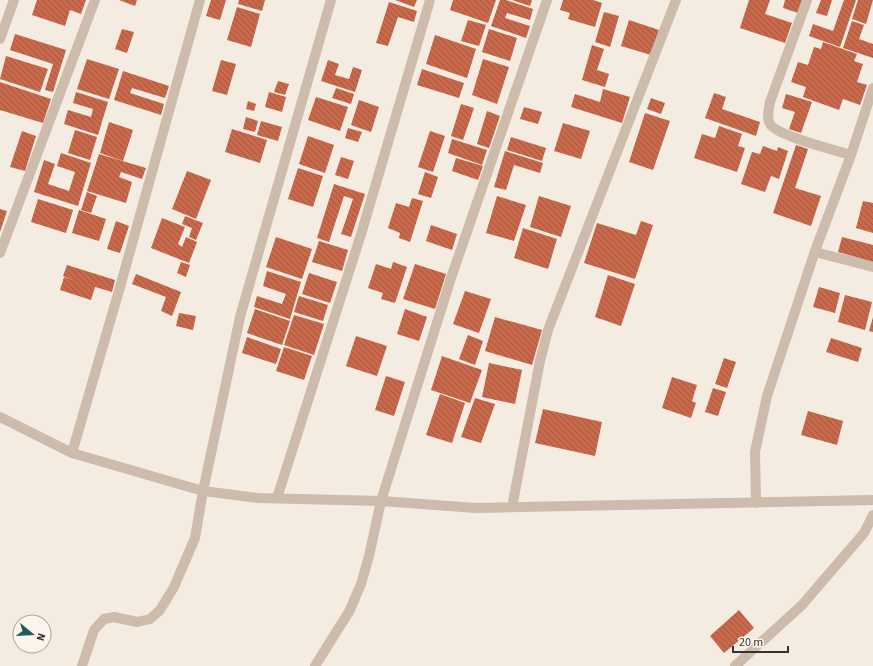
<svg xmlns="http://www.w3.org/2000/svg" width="873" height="666" font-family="'Source Sans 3',sans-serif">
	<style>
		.building { fill: url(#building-back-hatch) }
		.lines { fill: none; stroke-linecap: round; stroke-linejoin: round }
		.minor { stroke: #cdbbac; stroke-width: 10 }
	</style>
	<defs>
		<pattern id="building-back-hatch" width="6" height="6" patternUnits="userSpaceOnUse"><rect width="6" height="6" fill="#c8694b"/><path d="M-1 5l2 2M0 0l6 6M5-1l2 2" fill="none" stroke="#a4573f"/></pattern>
	</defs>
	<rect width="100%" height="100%" fill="#f4ebe1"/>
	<path class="building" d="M 37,0 L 86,0 L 81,14 L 70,10 L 65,26 L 32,15 Z
		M 119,0 L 137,0 L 135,6 Z
		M 211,0 L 226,0 L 220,20 L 206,16 Z
		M 239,0 L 265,0 L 262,11 L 238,4 Z
		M 395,0 L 417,0 L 414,7 Z
		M 453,0 L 496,0 L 488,23 L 450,10 Z
		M 500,0 L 506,0 L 533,9 L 530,20 L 507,13 L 505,18 L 530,26 L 526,38 L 491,26 Z
		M 512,0 L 532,0 L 530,6 Z
		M 563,0 L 593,0 L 602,3 L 595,27 L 568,19 L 570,13 L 560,10 Z
		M 749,0 L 770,0 L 765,14 L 792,23 L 785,43 L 740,28 Z
		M 785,0 L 802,0 L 798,13 L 783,8 Z
		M 821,0 L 832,0 L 827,16 L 816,13 Z
		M 844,0 L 856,0 L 840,47 L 809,36 L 813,24 L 833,31 Z
		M 858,0 L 873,0 L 866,24 L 852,19 Z
		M 389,2 L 417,11 L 414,22 L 398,17 L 388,46 L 376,43 Z
		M 237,7 L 260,14 L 251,47 L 227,40 Z
		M 604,12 L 619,16 L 610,47 L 595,42 Z
		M 468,20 L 486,25 L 479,46 L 461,41 Z
		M 629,20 L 659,30 L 651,55 L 621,46 Z
		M 852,21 L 864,25 L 859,39 L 873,44 L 873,58 L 843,48 Z
		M 122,29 L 134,32 L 127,53 L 115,49 Z
		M 489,29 L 517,38 L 510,61 L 482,52 Z
		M 15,34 L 66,50 L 53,92 L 45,90 L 53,64 L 10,50 Z
		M 435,35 L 476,49 L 467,78 L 426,64 Z
		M 823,42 L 857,54 L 854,61 L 863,64 L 857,82 L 867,85 L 860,105 L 843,99 L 839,110 L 803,97 L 806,87 L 791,82 L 798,62 L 808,65 L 814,47 L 821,49 Z
		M 592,45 L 604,49 L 597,70 L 609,74 L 605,87 L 582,80 Z
		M 6,56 L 48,69 L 40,92 L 0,79 Z
		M 87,59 L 119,69 L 109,99 L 77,89 Z
		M 483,59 L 509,67 L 497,104 L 472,95 Z
		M 221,60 L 236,64 L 227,95 L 212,91 Z
		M 328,60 L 339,64 L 335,75 L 349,79 L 353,67 L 362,70 L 355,92 L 321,81 Z
		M 422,69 L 464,83 L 459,98 L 417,85 Z
		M 123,71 L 169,86 L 165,98 L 132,88 L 130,93 L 164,104 L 161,115 L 114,100 Z
		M 278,81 L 289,84 L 285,95 L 274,92 Z
		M 0,82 L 51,99 L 43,123 L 0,110 Z
		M 336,88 L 354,94 L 351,104 L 332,98 Z
		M 603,89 L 630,97 L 622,123 L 571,107 L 575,94 L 600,102 Z
		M 76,92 L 108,102 L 98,135 L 64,124 L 68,110 L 91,117 L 93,109 L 73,103 Z
		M 269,92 L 286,97 L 282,112 L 265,107 Z
		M 714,93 L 726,97 L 722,109 L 760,122 L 756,136 L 705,118 Z
		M 786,94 L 812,102 L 801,133 L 789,129 L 795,112 L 782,108 Z
		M 316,97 L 348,107 L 340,131 L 308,120 Z
		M 651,98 L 665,103 L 661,114 L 647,109 Z
		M 359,100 L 379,107 L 371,132 L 351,125 Z
		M 248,101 L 256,104 L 254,111 L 246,109 Z
		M 461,104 L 474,108 L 463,140 L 451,136 Z
		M 524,107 L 542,112 L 538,124 L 520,119 Z
		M 487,111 L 500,116 L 489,148 L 477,144 Z
		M 645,113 L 670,121 L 653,170 L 629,162 Z
		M 246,117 L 258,121 L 255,132 L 243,129 Z
		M 261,121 L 282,127 L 278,141 L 257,135 Z
		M 109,122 L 133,130 L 123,161 L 100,153 Z
		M 563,123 L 590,131 L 581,159 L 554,151 Z
		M 719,126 L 742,134 L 738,146 L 745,148 L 737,172 L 694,158 L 702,134 L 715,138 Z
		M 348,128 L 362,132 L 358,142 L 345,138 Z
		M 232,129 L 267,140 L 260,163 L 225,152 Z
		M 75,130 L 97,137 L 90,160 L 68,153 Z
		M 22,131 L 36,136 L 25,171 L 10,167 Z
		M 430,131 L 445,136 L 433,172 L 418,167 Z
		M 308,136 L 334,145 L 325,173 L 299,164 Z
		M 511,137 L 546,148 L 542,161 L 507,150 Z
		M 452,139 L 487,150 L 482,165 L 448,153 Z
		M 796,145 L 808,149 L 795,188 L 821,196 L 811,226 L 773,213 Z
		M 763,146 L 777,151 L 778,147 L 788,151 L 779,179 L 771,176 L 765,192 L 741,184 L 752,152 L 760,154 Z
		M 505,151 L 543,163 L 540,173 L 514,165 L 506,190 L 494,187 Z
		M 61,153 L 91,163 L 78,206 L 34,192 L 44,160 L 55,164 L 48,184 L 69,191 L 75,172 L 57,166 Z
		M 99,154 L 146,168 L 142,179 L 121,172 L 119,177 L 132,182 L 126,203 L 87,191 Z
		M 341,157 L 354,161 L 348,179 L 335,175 Z
		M 456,158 L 483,166 L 478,180 L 452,171 Z
		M 298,168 L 323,176 L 313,207 L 288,199 Z
		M 187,171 L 211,180 L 196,219 L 172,209 Z
		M 425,172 L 438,177 L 431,198 L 418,194 Z
		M 334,184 L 365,194 L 351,237 L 341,234 L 353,199 L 344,196 L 329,242 L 317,238 Z
		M 87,192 L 97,196 L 91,213 L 81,210 Z
		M 497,196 L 526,205 L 514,241 L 486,233 Z
		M 539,196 L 571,206 L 561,237 L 530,227 Z
		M 412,198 L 423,201 L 410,242 L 399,238 L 400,233 L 388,228 L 396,203 L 409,207 Z
		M 38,199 L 73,210 L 66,233 L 31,222 Z
		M 863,201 L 873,203 L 873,233 L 856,228 Z
		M 0,209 L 7,211 L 0,232 Z
		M 79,210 L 106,219 L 99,241 L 72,233 Z
		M 185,216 L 203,223 L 196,240 L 189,237 L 192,228 L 182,224 Z
		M 162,218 L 185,227 L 178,244 L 182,247 L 186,237 L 197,242 L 189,263 L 151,248 Z
		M 116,221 L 129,226 L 120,253 L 107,249 Z
		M 641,221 L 653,225 L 635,279 L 584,263 L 597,223 L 636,235 Z
		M 431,225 L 457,234 L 452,250 L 426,241 Z
		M 523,228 L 557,239 L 548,269 L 514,258 Z
		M 276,237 L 312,249 L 302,279 L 266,267 Z
		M 842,237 L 873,245 L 873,262 L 838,252 Z
		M 319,241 L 348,250 L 342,271 L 312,262 Z
		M 181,262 L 190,265 L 186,277 L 177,273 Z
		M 393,262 L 407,267 L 395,303 L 381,299 L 383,293 L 368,288 L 376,264 L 391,269 Z
		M 415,264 L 446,274 L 435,309 L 403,299 Z
		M 67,265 L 115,280 L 112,292 L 95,287 L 91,300 L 60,290 L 64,277 L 73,280 L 63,276 Z
		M 267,271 L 301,282 L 290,319 L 254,307 L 257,296 L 282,304 L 286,294 L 263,286 Z
		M 309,273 L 337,282 L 330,303 L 302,294 Z
		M 136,274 L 181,292 L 172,316 L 161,311 L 166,297 L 132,284 Z
		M 608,275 L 635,284 L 621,326 L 595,317 Z
		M 819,287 L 840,293 L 835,313 L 813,307 Z
		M 465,291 L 491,299 L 479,333 L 453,324 Z
		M 845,295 L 872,302 L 865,330 L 838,322 Z
		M 299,296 L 328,305 L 323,321 L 294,312 Z
		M 255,309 L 290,321 L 282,345 L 247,333 Z
		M 405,309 L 427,317 L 419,341 L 397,334 Z
		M 179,313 L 196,316 L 193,330 L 176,326 Z
		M 294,315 L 324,324 L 314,355 L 284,345 Z
		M 495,317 L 542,330 L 532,365 L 485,351 Z
		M 873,317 L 873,332 L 869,331 Z
		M 468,335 L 483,341 L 475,365 L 459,359 Z
		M 356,336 L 387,346 L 377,376 L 346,366 Z
		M 247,337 L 281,349 L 276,364 L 242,353 Z
		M 831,338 L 862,348 L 858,362 L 826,352 Z
		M 284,347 L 312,356 L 304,380 L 276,371 Z
		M 442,356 L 482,370 L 470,403 L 431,390 Z
		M 724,358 L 736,362 L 727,388 L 715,384 Z
		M 489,363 L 522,370 L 515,404 L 482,397 Z
		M 386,376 L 405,382 L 394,416 L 375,410 Z
		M 672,377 L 697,385 L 692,401 L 696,403 L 691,418 L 662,408 Z
		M 713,388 L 726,392 L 718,416 L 705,412 Z
		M 440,394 L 465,403 L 452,443 L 426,435 Z
		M 475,398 L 495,404 L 481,443 L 461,437 Z
		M 543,409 L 602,422 L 595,456 L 535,443 Z
		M 808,411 L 843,421 L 837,445 L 801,435 Z
		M 739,610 L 754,628 L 724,653 L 710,636 Z"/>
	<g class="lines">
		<path class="minor" d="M 807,0 L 770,102 C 769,109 766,117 770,124 C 777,136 835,150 851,155
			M 0,39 L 14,0
			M 815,252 L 873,267
			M 0,253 L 95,0
			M 0,417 L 72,453 L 203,491 L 258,498 L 381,501 L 476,508 L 873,500
			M 72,453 L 120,287 L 200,0
			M 277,498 L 362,231 L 430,0
			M 756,503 L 755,452 L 767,396 L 815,251 L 851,155 L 873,88
			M 512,507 L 540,361 L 548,330 L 676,0
			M 82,666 L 94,630 L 104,619 L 114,617 L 137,622 L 150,619 L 160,610 L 174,587 L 195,538 L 203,491 L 240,317 L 331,0
			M 315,666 L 350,610 L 361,584 L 369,556 L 381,501 L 451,278 L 547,0
			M 735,666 L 802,605 L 864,533 L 873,515"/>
	</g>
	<g transform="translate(32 634) rotate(108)"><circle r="19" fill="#fbf5ee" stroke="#aea6a0"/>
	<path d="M0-3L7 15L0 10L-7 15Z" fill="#1f5a5e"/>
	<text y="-6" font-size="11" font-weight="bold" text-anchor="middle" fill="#3b302b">N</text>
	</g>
	<path d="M733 646v6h55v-6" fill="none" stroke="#3b302b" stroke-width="2"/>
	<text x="739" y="646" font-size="12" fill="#3b302b" stroke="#fbf5ee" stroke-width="3" paint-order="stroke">20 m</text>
</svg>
